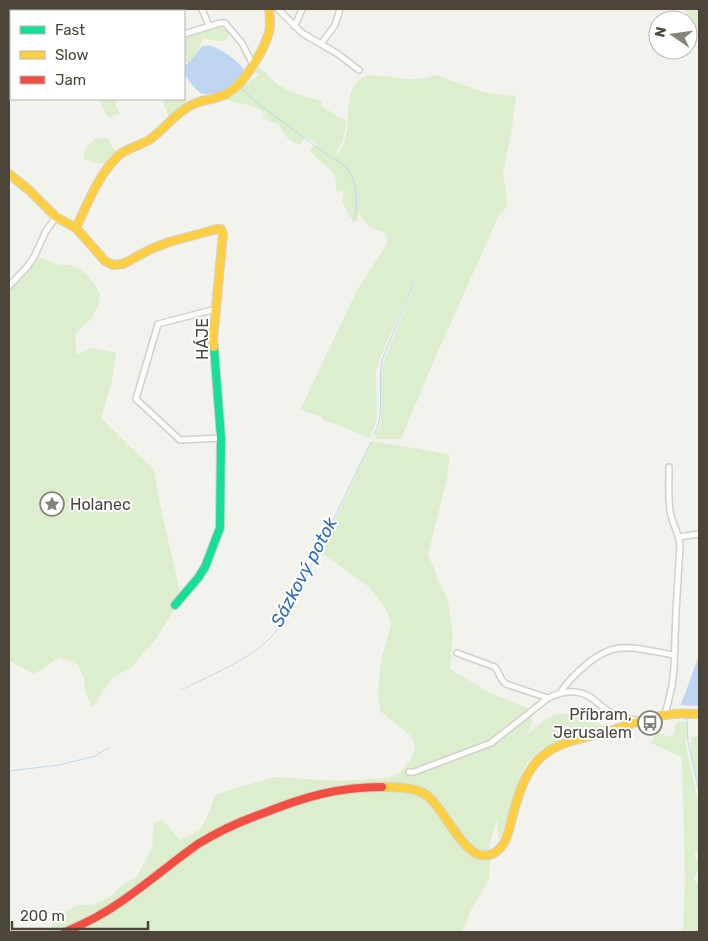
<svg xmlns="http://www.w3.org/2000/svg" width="708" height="941" font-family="Rubik,sans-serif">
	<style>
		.green { fill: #ddeece }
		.water { fill: #bed6f1 }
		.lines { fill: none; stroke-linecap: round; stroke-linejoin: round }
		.stream { stroke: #bed6f1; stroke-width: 1 }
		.street-casing { stroke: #d1d0cb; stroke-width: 8 }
		.fast-casing { stroke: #d3d1c5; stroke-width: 10 }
		.slow-casing { stroke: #d3d1c5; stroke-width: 10 }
		.jam-casing { stroke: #d3d1c5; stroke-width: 10 }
		.street { stroke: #fdfdfc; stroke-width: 5 }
		.fast { stroke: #16e098; stroke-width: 8 }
		.slow { stroke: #ffcf43; stroke-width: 8 }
		.jam { stroke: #f24e42; stroke-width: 8 }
		.labels { text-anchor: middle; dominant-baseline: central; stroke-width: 4; stroke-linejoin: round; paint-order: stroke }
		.street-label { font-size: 16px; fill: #4b4639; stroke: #fff }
		.poi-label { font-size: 16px; fill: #4b4639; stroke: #fff; text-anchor: start }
		.water-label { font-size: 18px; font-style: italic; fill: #2e6dba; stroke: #fff }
	</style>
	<rect width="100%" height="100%" fill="#f3f3ee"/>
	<path class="green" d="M 684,9 L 698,9 L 699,10 L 699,33 Z
		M 222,25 L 228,29 L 229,34 L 227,39 C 218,44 211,38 203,39 L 194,57 L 189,62 L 184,63 L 184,35 Z
		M 258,67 C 265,70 270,79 276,83 C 290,93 306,97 323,101 L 321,105 L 316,105 L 319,105 L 346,121 C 345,133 344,143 336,152 L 337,154 C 341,149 344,145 345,140 C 352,117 340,79 373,75 L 406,79 L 419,79 L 437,75 L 483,92 L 512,96 L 516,95 L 511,135 L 503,173 L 507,196 L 507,206 L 503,212 L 501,211 L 436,356 L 401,439 L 376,439 L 375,437 L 380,425 L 381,417 L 380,378 L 383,363 L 416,280 L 415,279 L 381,356 L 376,371 L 377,419 L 370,438 L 322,419 L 322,417 L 300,410 L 357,290 L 385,247 L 388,239 L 383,232 C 371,230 364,223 359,212 L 357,222 L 350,217 L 342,202 L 344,192 L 336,191 C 337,173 333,172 320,161 C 316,158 313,153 309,149 L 318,145 L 306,137 L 300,144 C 289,143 283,133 278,124 L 262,118 L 266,113 L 252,106 L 226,100 L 224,97 L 243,83 L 248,83 L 249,85 L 251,80 L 259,75 L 255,72 Z
		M 184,95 L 189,104 L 170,122 L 166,109 L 165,108 L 163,103 L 165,102 L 165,99 L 184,99 Z
		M 99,99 L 116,99 L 116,107 L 121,114 L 112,116 L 110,118 L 106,115 Z
		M 106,138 L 109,139 L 112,147 L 118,154 L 110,163 L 95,163 L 84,159 C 82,151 89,145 94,139 Z
		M 37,258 L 42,258 L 60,265 L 72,265 L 81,270 L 88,276 L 94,284 L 97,287 L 100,295 L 98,307 L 91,319 L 79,330 L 75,335 L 77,355 L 91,348 L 116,353 L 112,381 L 101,418 L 154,470 L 159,500 L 181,596 L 174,610 L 155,640 L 131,668 L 113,677 L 93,707 L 85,693 L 84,678 L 78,665 L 60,657 L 34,674 L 9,661 L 9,289 L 27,270 Z
		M 372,441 L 420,449 L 450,455 L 447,478 L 428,555 L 435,570 L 437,579 L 446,595 L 449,607 L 453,634 L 450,669 L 490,693 L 530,709 C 534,721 531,724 527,735 C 534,728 547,717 556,714 C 567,712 597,721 606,727 L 604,729 L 544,747 L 528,762 L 520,776 L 511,807 L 500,838 L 498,838 L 497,820 L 489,846 L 490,860 L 489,880 L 472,908 L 462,932 L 50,932 L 54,917 L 78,905 L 93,905 L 113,895 L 117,889 L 137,876 L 152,848 L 154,823 L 162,819 L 180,840 C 185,837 190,836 195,832 C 207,824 210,809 214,797 L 217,794 L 274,777 L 338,781 L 387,778 L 397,774 L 405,767 L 412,757 L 415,747 L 413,740 L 412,737 L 380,711 L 378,694 L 381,660 L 391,625 L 387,611 L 368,586 L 324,555 L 319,554 Z
		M 679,721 L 686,722 L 687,726 L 686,744 L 699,806 L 699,851 L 695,853 L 695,857 L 699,862 L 699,871 L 697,872 L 694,880 L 699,885 L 699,932 L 683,932 L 685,878 L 682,759 L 679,756 L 651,743 L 657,732 L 670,737 L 673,736 L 676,725 Z
		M 699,736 L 699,791 C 696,777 687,749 692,737 Z"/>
	<path class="water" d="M 202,46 C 206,46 207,45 211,46 C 221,49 241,62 245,72 C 236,89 221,95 202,94 C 196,90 182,75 184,68 C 185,64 190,62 192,59 C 196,55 198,50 202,46 Z
		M 699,655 L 699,706 L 681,705 L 681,703 L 685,694 Z"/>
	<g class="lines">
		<path class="stream" d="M 240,87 L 257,103 L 329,156
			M 332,158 C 336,160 342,162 345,166 C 358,181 359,205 353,222
			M 374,435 C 386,412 377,385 382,360 L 415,280
			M 181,690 C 208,676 247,661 268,640 C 279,630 285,617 292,605 L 371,442
			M 685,717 L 687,720 L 688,742 L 699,792
			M 9,771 L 59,765 L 95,756 L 110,747"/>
		<g class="street-casing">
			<path id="street" d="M 202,9 L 209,26
				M 278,9 L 302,33 L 338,54 L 359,70
				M 294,26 L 297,21 L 302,9
				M 184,34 L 220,23 L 225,23 L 242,43 L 253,65
				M 321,44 L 335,25 L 340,9
				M 9,286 L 27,267 L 34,257 L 46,231 L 56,217
				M 216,309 L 158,324 L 136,399 L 180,440 L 221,438
				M 679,537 L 699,534
				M 457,653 L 495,667 C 499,672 500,680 506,684 L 548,698 C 563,691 578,688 593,699 C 598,703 603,708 608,711 C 617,717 629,718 639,721
				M 561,692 C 565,684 572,678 578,672 C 614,637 631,648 674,655
				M 665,715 L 672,686 L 674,668 L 676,610 L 680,546 C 679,533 672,523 670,511 C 668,497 669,481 669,467
				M 409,772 L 414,772 L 491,743 L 548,698"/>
		</g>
		<g class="fast-casing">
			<path id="fast" d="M 175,605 L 198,578 L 205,567 L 220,528 L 221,438 L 214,347"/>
		</g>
		<g class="slow-casing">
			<path id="slow" d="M 9,174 L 29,190 L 56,217 L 76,228 L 105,261 L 113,265 L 123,264 L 151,249 L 169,242 L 217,229 L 221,229 L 223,234 L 213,340 L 214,347
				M 76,228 C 88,203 98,175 118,156 C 127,148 139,146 149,140 C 164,130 174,114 190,106 C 201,99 215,100 226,94 C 244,85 264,50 269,32 C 271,24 270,16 269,9
				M 382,787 C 395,787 411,787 423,793 C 445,805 463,862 489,855 C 495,854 501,848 504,843 C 507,838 508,832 510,826 C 513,812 517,799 522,786 C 526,776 531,768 538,760 C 556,741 586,738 610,731 C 631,724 651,716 673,714 C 681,713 690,714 699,714"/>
		</g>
		<g class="jam-casing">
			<path id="jam" d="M 65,932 C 84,924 102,915 119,903 C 146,885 171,863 198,844 C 219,831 241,821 264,813 C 304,797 338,787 382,787"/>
		</g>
		<use href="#street" class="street"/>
		<use href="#fast" class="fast"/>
		<use href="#slow" class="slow"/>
		<use href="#jam" class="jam"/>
	</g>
	<defs>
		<g id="sight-ring" transform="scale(1.25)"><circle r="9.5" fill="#fff" stroke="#868378" stroke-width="1.5"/><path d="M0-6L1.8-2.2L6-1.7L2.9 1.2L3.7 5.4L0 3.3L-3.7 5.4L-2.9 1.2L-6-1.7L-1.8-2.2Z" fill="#868378"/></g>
		<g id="bus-ring" transform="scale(1.25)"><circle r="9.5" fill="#fff" stroke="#868378" stroke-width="1.5"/><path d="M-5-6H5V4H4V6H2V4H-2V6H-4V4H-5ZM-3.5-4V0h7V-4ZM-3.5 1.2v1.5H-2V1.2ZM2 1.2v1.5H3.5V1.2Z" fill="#868378"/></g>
	</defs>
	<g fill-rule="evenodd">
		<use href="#sight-ring" x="52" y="504"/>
		<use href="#bus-ring" x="650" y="723"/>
	</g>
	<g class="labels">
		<g class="street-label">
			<text transform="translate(202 339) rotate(-90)">HÁJE</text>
		</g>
		<g class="poi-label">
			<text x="70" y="504">Holanec</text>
			<text x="632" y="714" text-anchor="end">Příbram,<tspan x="632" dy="18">Jerusalem</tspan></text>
		</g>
		<g class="water-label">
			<text transform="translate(304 572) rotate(-62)">Sázkový potok</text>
		</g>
	</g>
	<rect width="708" height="941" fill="none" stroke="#4b4639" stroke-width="20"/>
	<rect x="10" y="10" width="175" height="90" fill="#ffffff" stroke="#b7b5b0"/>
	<rect x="20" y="26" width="25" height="8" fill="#16e098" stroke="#b7b5b0"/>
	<text x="55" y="35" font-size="15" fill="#4b4639">Fast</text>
	<rect x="20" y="51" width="25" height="8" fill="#ffcf43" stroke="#b7b5b0"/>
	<text x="55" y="60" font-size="15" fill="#4b4639">Slow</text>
	<rect x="20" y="76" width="25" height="8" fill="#f24e42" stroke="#b7b5b0"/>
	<text x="55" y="85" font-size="15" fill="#4b4639">Jam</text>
	<g transform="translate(673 35) rotate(283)"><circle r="24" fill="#ffffff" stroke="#b7b5b0"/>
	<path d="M0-4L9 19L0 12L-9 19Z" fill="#868378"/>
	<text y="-8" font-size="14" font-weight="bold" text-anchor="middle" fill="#4b4639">N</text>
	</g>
	<path d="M12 921v8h136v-8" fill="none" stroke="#4b4639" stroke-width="2.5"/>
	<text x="20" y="921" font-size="15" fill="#4b4639" stroke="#ffffff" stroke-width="4" paint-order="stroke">200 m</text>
</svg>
